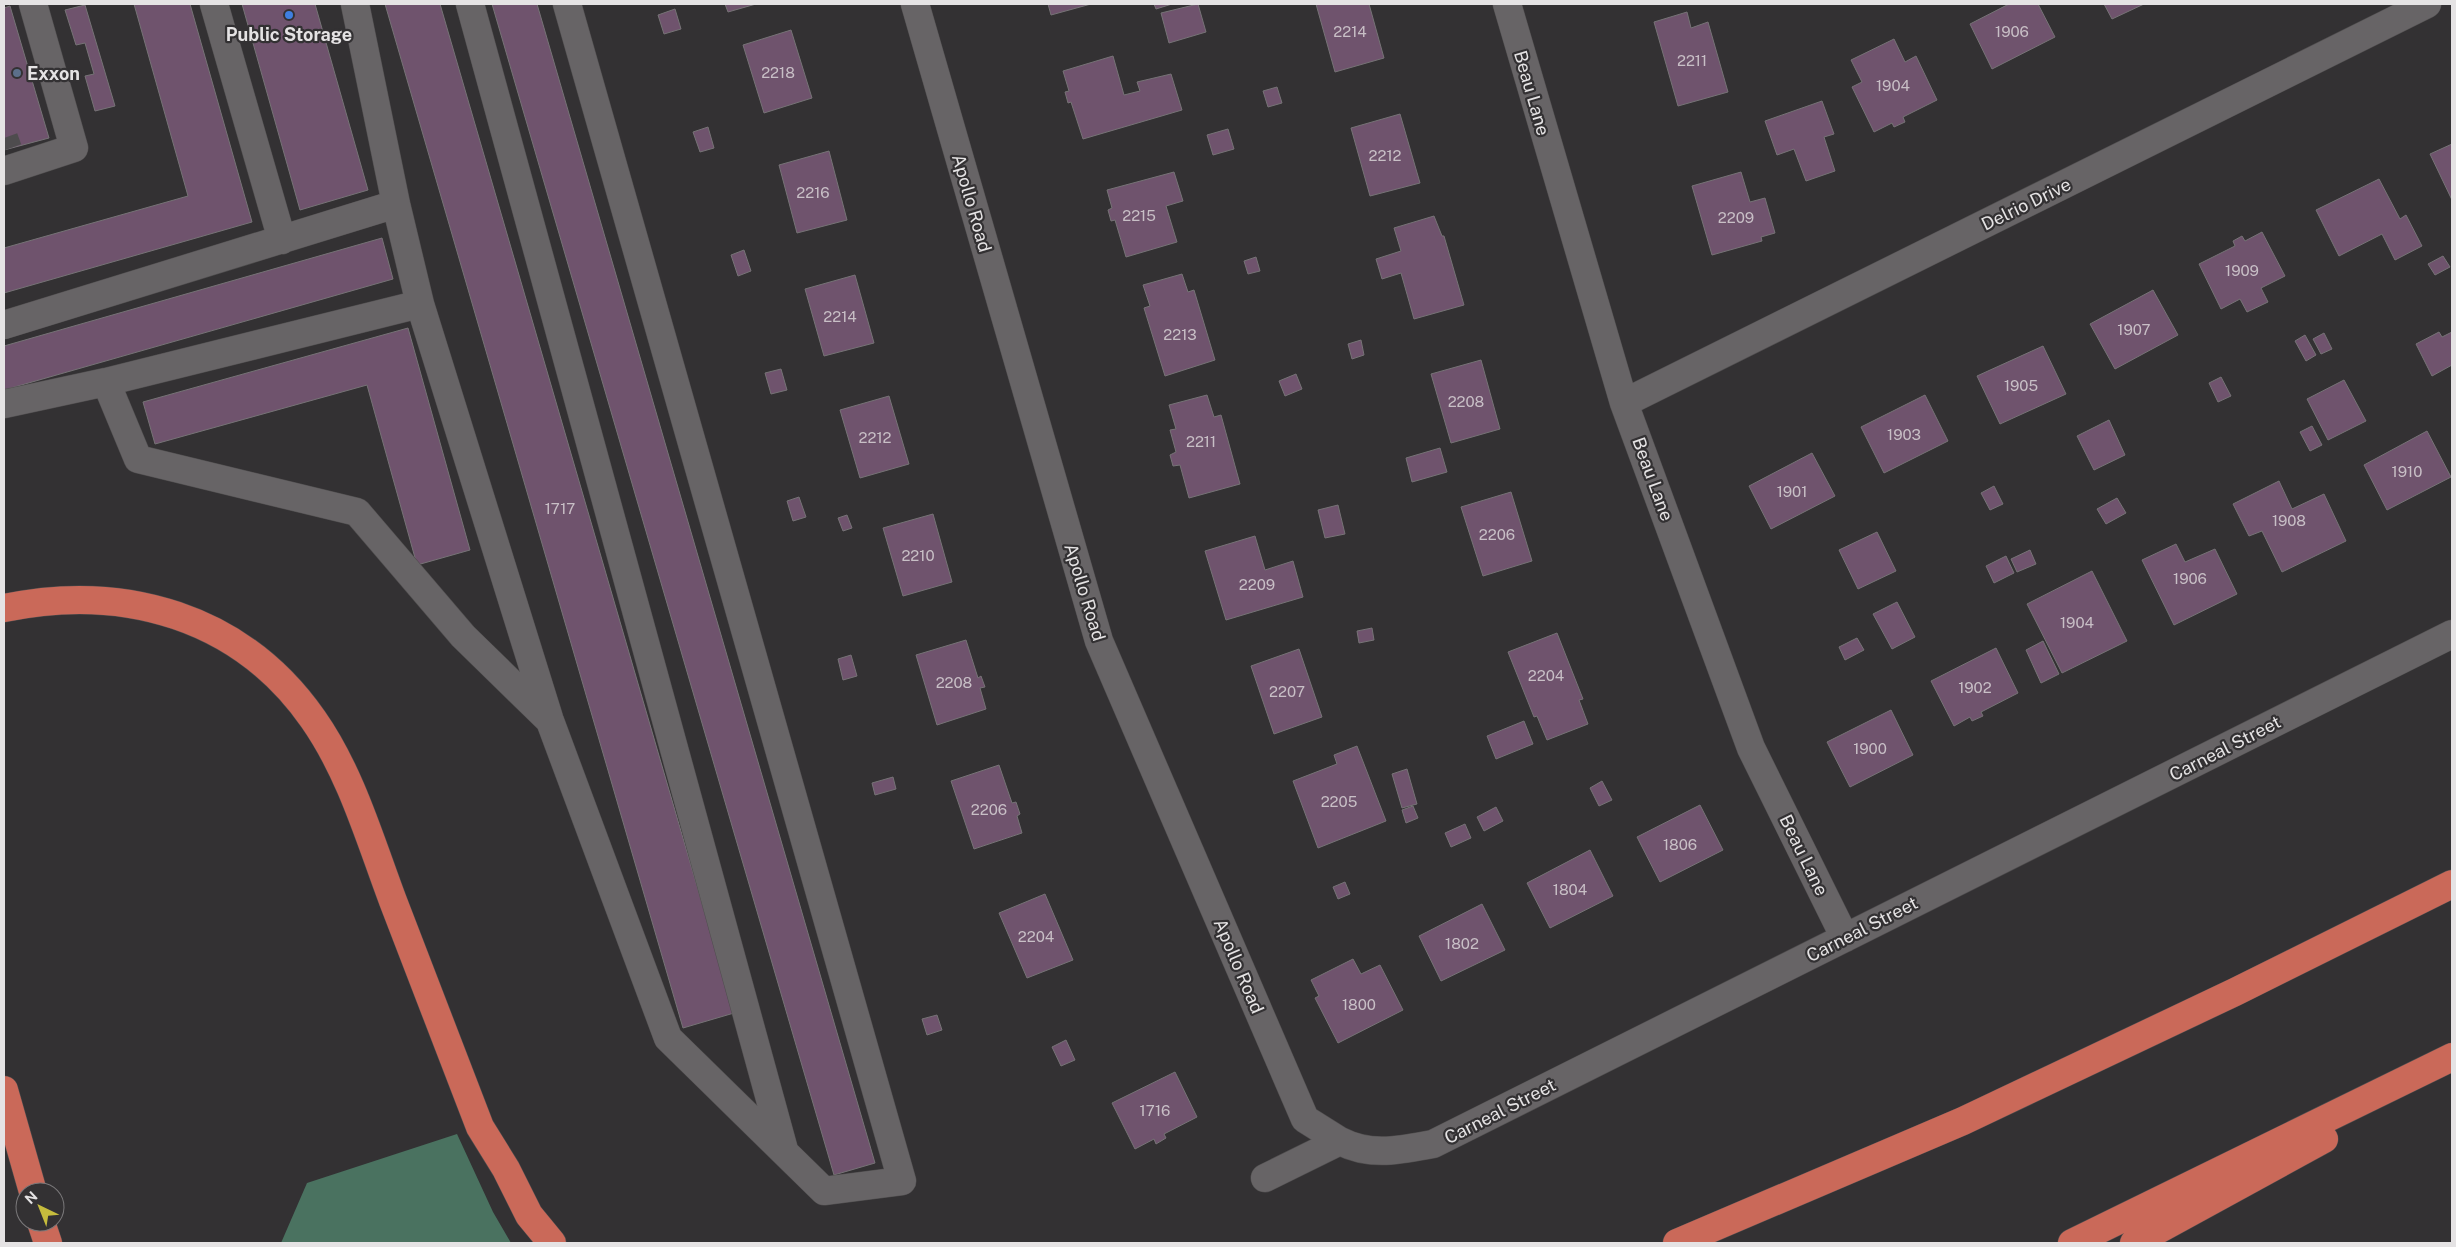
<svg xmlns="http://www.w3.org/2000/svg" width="2456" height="1247" font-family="'Public Sans',sans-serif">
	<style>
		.forest { fill: #4a7260 }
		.building { fill: #6f536d; stroke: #767376 }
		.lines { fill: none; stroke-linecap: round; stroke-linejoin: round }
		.minor-tunnel { stroke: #4e4c4e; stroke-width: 28; stroke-dasharray: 28 14; stroke-linecap: butt }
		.minor-casing { stroke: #504e4f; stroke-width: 29 }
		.highway-casing { stroke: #504e4f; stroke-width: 29 }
		.minor { stroke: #676466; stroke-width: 28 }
		.highway { stroke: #ca6959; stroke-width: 28 }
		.shop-dot { fill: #3f7fe0; stroke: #333133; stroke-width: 2 }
		.service-dot { fill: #5c6f8a; stroke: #333133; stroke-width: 2 }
		.labels { text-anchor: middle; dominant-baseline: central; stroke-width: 4.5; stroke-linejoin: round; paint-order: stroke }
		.number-label { font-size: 15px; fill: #c8bfc6 }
		.poi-label { font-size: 18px; font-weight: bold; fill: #e5e3e4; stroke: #333133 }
		.street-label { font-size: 18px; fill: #e5e3e4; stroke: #333133 }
	</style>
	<rect width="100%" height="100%" fill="#333133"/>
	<path class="forest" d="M 457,1134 L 493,1212 L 511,1243 L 281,1243 L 307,1183 Z"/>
	<path class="building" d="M 134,4 L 190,4 L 252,222 L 4,293 L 4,248 L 188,196 Z
		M 242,4 L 315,4 L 368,190 L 300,210 Z
		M 385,4 L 440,4 L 734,1013 L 683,1028 Z
		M 492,4 L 537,4 L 875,1163 L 834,1175 Z
		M 725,4 L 756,4 L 728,12 Z
		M 1048,4 L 1091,4 L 1051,15 Z
		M 1154,4 L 1172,4 L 1156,9 Z
		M 1198,4 L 1206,32 L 1169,43 L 1161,13 Z
		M 1316,4 L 1369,4 L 1384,58 L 1335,72 Z
		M 2009,4 L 2038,4 L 2055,37 L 1992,69 L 1970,24 Z
		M 2104,4 L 2144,4 L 2112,19 Z
		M 85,5 L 115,106 L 95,111 L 85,76 L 94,74 L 85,43 L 76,45 L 65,10 Z
		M 10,6 L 49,138 L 4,150 L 4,8 Z
		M 675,9 L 681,29 L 664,34 L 658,15 Z
		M 1687,12 L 1691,28 L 1708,22 L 1728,92 L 1678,106 L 1654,22 Z
		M 791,30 L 812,98 L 764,113 L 743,45 Z
		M 1894,39 L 1905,62 L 1916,56 L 1937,100 L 1903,117 L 1905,122 L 1894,127 L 1892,123 L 1874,132 L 1852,87 L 1862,82 L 1851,60 Z
		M 1113,56 L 1124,95 L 1140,91 L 1137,82 L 1171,74 L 1182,110 L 1083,139 L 1071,102 L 1068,103 L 1065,92 L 1069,91 L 1063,71 Z
		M 1277,87 L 1282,103 L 1268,107 L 1263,91 Z
		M 1822,101 L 1834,134 L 1824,137 L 1835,171 L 1806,181 L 1794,149 L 1777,155 L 1765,121 Z
		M 1400,114 L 1420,183 L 1370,196 L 1351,128 Z
		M 708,127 L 714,148 L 700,152 L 693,132 Z
		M 1228,129 L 1234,149 L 1213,155 L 1207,135 Z
		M 2452,144 L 2452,200 L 2430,154 Z
		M 829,151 L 847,220 L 797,233 L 779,165 Z
		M 1174,172 L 1183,201 L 1166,206 L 1177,242 L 1126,257 L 1115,220 L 1111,221 L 1108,210 L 1112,208 L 1107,190 Z
		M 1741,172 L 1750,202 L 1765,198 L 1775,233 L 1761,237 L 1762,241 L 1712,255 L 1692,186 Z
		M 2379,179 L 2400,219 L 2406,215 L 2422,246 L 2395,260 L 2382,234 L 2339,256 L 2316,210 Z
		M 1434,216 L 1442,236 L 1444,236 L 1464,305 L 1414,319 L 1401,273 L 1382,279 L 1376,259 L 1401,251 L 1394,228 Z
		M 2262,232 L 2285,276 L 2261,288 L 2268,302 L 2247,312 L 2240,299 L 2221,309 L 2199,264 L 2235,246 L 2233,241 L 2242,236 L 2245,241 Z
		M 382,238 L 393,279 L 4,390 L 4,346 Z
		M 744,250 L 751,271 L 738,276 L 731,255 Z
		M 2443,256 L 2450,267 L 2435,275 L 2428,264 Z
		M 1256,257 L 1260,271 L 1248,274 L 1244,261 Z
		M 1182,274 L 1188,292 L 1194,290 L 1215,360 L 1165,376 L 1144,308 L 1150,306 L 1143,285 Z
		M 855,275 L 874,343 L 824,356 L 805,289 Z
		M 2153,290 L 2178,335 L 2115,369 L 2090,324 Z
		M 408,328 L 470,550 L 417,565 L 367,385 L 155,444 L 143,402 Z
		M 2439,332 L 2442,337 L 2452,332 L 2452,365 L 2432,376 L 2416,344 Z
		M 2324,333 L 2332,349 L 2321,354 L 2313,339 Z
		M 2305,335 L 2316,355 L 2306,361 L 2295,341 Z
		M 1361,340 L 1364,355 L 1352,359 L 1348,344 Z
		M 2043,346 L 2066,394 L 2000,424 L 1977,376 Z
		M 1481,360 L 1500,429 L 1451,443 L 1431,374 Z
		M 781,369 L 787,390 L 771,394 L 765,373 Z
		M 1296,374 L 1302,389 L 1285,396 L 1279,381 Z
		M 2221,377 L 2231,396 L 2218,402 L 2209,383 Z
		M 2344,380 L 2366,421 L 2328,440 L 2307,399 Z
		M 1207,395 L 1214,417 L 1221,415 L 1240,484 L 1189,498 L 1180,465 L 1173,466 L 1170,455 L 1176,452 L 1170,430 L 1176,429 L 1169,405 Z
		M 1925,395 L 1948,441 L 1884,473 L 1861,427 Z
		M 889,396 L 909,464 L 860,478 L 840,410 Z
		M 2109,420 L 2125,455 L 2094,470 L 2077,436 Z
		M 2312,426 L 2322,445 L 2310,451 L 2300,432 Z
		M 2427,431 L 2451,477 L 2387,510 L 2364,465 Z
		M 1440,448 L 1447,472 L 1412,482 L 1406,458 Z
		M 1812,453 L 1835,496 L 1771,529 L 1749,486 Z
		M 2279,481 L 2292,509 L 2324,494 L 2346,541 L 2282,572 L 2262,531 L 2249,536 L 2233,504 Z
		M 1994,486 L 2003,504 L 1990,510 L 1981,493 Z
		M 1511,492 L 1532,561 L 1483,576 L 1461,507 Z
		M 799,497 L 806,517 L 793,521 L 787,501 Z
		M 2117,498 L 2126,513 L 2106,524 L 2097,509 Z
		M 1338,505 L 1345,534 L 1325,538 L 1318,510 Z
		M 933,514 L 952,582 L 903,596 L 883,528 Z
		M 847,515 L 852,528 L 843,531 L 838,518 Z
		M 1877,532 L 1896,571 L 1858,589 L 1839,550 Z
		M 1255,536 L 1265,570 L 1293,561 L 1303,597 L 1226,620 L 1205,551 Z
		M 2176,544 L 2185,562 L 2215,549 L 2237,594 L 2174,625 L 2142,560 Z
		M 2030,550 L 2036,564 L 2017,572 L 2011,559 Z
		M 2006,556 L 2014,573 L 1994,583 L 1986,566 Z
		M 2092,571 L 2127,641 L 2062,673 L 2027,604 Z
		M 1897,602 L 1915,637 L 1892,649 L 1873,614 Z
		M 1372,628 L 1374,640 L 1359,643 L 1357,631 Z
		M 1557,633 L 1583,699 L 1579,700 L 1588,724 L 1547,740 L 1537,716 L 1534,717 L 1508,652 Z
		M 1857,638 L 1864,650 L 1845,660 L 1839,647 Z
		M 966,640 L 978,678 L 981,676 L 985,687 L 980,688 L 986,709 L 937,725 L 916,655 Z
		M 2043,641 L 2059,674 L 2041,683 L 2026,650 Z
		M 1996,648 L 2018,693 L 1981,712 L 1983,716 L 1972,721 L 1970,717 L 1954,726 L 1931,681 Z
		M 1299,649 L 1322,717 L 1274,734 L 1251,666 Z
		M 851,655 L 857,676 L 843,680 L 838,659 Z
		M 1891,710 L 1913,755 L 1850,787 L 1827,742 Z
		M 1524,721 L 1533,744 L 1496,759 L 1487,736 Z
		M 1357,746 L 1386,821 L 1318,848 L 1293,781 L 1337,764 L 1334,755 Z
		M 999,765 L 1012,803 L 1016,802 L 1020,814 L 1017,816 L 1022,833 L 974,849 L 951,781 Z
		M 1407,769 L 1417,804 L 1402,808 L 1392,774 Z
		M 893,777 L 896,789 L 875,795 L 872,783 Z
		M 1602,781 L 1612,800 L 1599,806 L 1590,788 Z
		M 1700,805 L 1723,850 L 1660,882 L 1637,837 Z
		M 1413,806 L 1418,818 L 1406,823 L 1402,810 Z
		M 1496,807 L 1503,821 L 1484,831 L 1477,817 Z
		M 1465,824 L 1471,838 L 1451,847 L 1445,833 Z
		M 1590,850 L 1613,896 L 1550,928 L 1527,883 Z
		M 1345,882 L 1350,894 L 1338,899 L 1333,887 Z
		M 1045,894 L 1073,960 L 1027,978 L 999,913 Z
		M 1482,904 L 1505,950 L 1441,981 L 1419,936 Z
		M 1353,959 L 1361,974 L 1380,965 L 1403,1010 L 1338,1043 L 1315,998 L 1319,996 L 1311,980 Z
		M 937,1015 L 942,1030 L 927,1035 L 922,1019 Z
		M 1066,1040 L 1075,1060 L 1061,1066 L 1052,1047 Z
		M 1175,1072 L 1197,1117 L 1164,1134 L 1166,1138 L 1156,1144 L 1154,1139 L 1135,1149 L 1112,1103 Z"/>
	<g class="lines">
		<path class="minor-tunnel" d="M 4,138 L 8,149"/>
		<g class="minor-casing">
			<path id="minor" d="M 214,4 L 282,240
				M 470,4 L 784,1150
				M 915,4 L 1099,641 L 1305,1119 L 1340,1141
				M 1507,4 L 1624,403 L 1751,748 L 1845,938
				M 4,171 L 74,148 L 33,4
				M 420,304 L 549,718
				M 4,325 L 396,204
				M 106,382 L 138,459 L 357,512 L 463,636 L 550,721 L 668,1038 L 824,1191 L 902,1181 L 567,4
				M 1624,403 L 2427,4
				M 4,404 L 106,382 L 420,304 L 396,204 L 355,4
				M 1265,1178 L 1340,1141 C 1371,1157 1400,1150 1433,1144 L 2452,634"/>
		</g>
		<g class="highway-casing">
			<path id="highway" d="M 4,608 C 124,583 241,616 313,719 C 351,773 370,840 393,901 C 422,976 451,1052 480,1127 L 506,1169 L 529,1215 L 552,1243
				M 4,1090 L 33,1192
				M 41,1222 L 48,1243
				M 1677,1243 L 1963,1121 L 2235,992 L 2452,884
				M 2072,1243 L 2452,1057
				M 2134,1243 L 2324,1139"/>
		</g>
		<use href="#minor" class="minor"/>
		<use href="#highway" class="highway"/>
	</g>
	<circle class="shop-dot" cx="289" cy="15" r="5"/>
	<circle class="service-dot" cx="17" cy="73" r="5"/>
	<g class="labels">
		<g class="number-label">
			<text x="1350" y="31">2214</text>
			<text x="2012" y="31">1906</text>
			<text x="1692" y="60">2211</text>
			<text x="778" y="72">2218</text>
			<text x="1893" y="85">1904</text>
			<text x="1385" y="155">2212</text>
			<text x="813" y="192">2216</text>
			<text x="1139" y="215">2215</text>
			<text x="1736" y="217">2209</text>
			<text x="2242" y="270">1909</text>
			<text x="840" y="316">2214</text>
			<text x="2134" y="329">1907</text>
			<text x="1180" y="334">2213</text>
			<text x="2021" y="385">1905</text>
			<text x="1466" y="401">2208</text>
			<text x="1904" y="434">1903</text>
			<text x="875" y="437">2212</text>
			<text x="1201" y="441">2211</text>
			<text x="2407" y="471">1910</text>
			<text x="1792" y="491">1901</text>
			<text x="560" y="508">1717</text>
			<text x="2289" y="520">1908</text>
			<text x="1497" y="534">2206</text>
			<text x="918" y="555">2210</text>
			<text x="2190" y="578">1906</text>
			<text x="1257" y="584">2209</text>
			<text x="2077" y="622">1904</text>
			<text x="1546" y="675">2204</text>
			<text x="954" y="682">2208</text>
			<text x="1975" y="687">1902</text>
			<text x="1287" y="691">2207</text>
			<text x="1870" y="748">1900</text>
			<text x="1339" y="801">2205</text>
			<text x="989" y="809">2206</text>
			<text x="1680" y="844">1806</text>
			<text x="1570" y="889">1804</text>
			<text x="1036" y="936">2204</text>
			<text x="1462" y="943">1802</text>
			<text x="1359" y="1004">1800</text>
			<text x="1155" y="1110">1716</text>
		</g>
		<g class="poi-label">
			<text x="289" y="34">Public Storage</text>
			<text x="27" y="73" text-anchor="start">Exxon</text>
		</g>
		<g class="street-label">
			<text transform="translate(1532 93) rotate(74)">Beau Lane</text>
			<text transform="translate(972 203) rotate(74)">Apollo Road</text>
			<text transform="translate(2026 204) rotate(-26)">Delrio Drive</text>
			<text transform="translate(1653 479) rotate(70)">Beau Lane</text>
			<text transform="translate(1085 592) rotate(73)">Apollo Road</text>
			<text transform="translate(2225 748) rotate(-27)">Carneal Street</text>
			<text transform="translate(1804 855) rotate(64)">Beau Lane</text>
			<text transform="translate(1862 929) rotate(-27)">Carneal Street</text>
			<text transform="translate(1239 966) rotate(67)">Apollo Road</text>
			<text transform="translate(1500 1111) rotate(-27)">Carneal Street</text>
		</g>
	</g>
	<rect width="2456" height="1247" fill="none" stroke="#e5e3e4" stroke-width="10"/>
	<g transform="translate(40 1207) rotate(317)"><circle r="24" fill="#333133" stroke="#7a787a"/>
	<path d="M0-4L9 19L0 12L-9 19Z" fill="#c6bc3d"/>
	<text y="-8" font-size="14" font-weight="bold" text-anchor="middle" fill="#e5e3e4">N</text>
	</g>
</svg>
